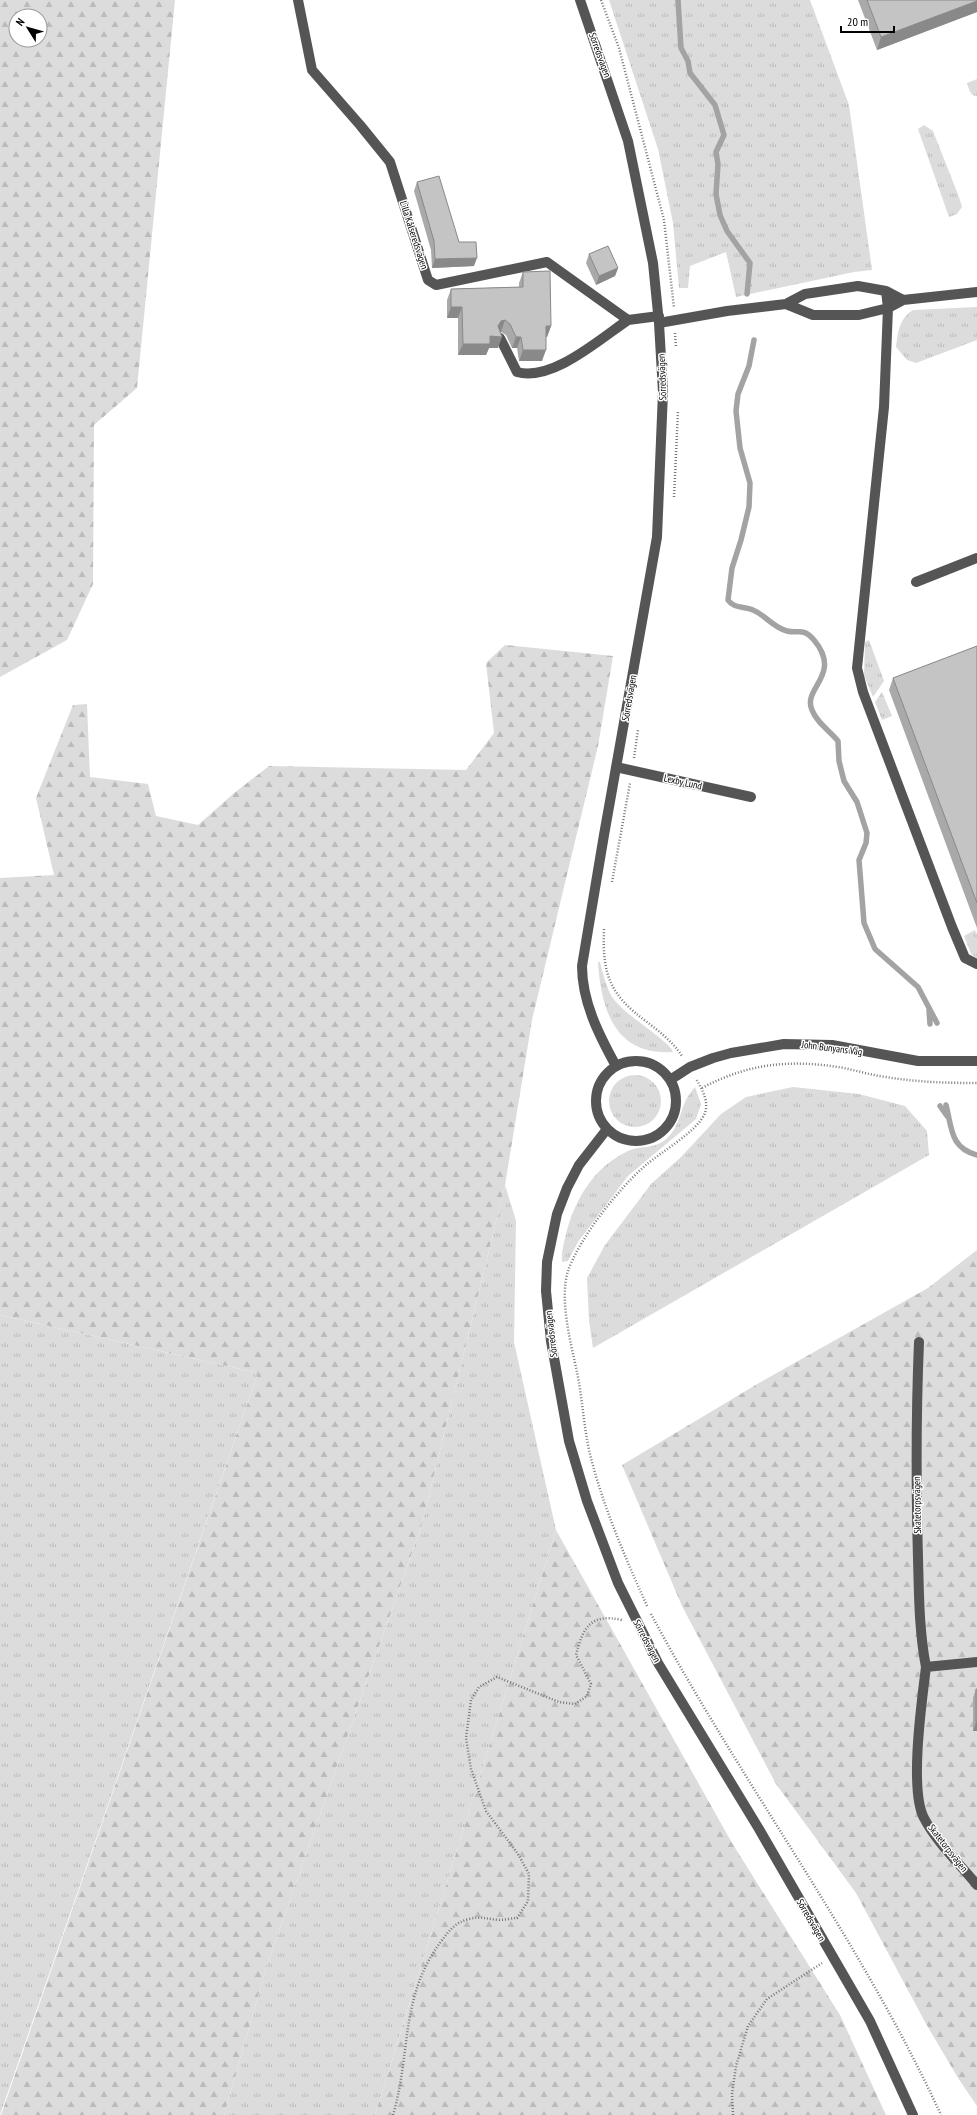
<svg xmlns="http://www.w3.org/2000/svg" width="977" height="2115" font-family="'PT Sans Narrow',sans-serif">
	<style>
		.grass { fill: url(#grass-tufts) }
		.forest { fill: url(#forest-firs); fill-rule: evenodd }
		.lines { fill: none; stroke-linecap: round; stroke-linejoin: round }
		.stream { stroke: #a3a3a3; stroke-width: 5.5 }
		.path { stroke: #777; stroke-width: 2.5; stroke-dasharray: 1 2; stroke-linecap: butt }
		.minor { stroke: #555; stroke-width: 10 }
		.wall { fill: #a9a9a9 }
		.shaded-wall { fill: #898989 }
		.building { fill: #c4c4c4; stroke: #898989 }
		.labels { text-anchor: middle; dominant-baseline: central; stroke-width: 3; stroke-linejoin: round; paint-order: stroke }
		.street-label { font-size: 10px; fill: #000; stroke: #fff }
	</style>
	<defs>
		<pattern id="grass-tufts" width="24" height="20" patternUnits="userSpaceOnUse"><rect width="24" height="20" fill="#dcdcdc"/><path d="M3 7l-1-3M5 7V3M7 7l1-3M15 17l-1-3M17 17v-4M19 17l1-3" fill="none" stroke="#bbb"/></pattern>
		<pattern id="forest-firs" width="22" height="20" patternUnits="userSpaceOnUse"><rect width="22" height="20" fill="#dcdcdc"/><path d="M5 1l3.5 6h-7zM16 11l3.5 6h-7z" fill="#bbb"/></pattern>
	</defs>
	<rect width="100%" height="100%" fill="#fff"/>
	<path class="grass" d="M 609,0 L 810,0 L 849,105 L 872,270 L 854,272 L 736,297 L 726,252 L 690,266 L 688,288 L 679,288 L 673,223 L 658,149 Z
		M 977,79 L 977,96 C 970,96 969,89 967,83 Z
		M 924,125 L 933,131 L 959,197 L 962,207 L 957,214 L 949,217 L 918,129 Z
		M 977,307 L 977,340 L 916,363 L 907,360 L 896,347 C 898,332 899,319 913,310 Z
		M 869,640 L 884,681 L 873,697 L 864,675 L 865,642 Z
		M 882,692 L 892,716 L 882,720 L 875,702 Z
		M 975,930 L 977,935 L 977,958 L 971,954 L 964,936 Z
		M 598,962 L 600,962 C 603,974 606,986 612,997 C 623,1014 671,1042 673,1052 C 616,1056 601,1011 598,962 Z
		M609 1101a26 26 0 1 1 52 0a26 26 0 1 1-52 0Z
		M 695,1087 L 701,1104 L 696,1119 L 628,1176 L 578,1242 L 568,1261 L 562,1262 C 561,1252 564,1243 566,1234 C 575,1199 594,1167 628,1151 C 641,1145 652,1150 665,1140 C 679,1128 679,1115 686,1100 C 688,1095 692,1091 695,1087 Z
		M 793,1087 L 859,1094 L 905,1106 L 927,1131 L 929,1155 L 593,1348 L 589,1321 L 587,1278 L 605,1245 L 633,1208 L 651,1184 L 681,1157 L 721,1114 L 746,1097 Z
		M 505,1185 L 516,1221 L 514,1342 L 556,1530 L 375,2115 L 224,2115 L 266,1968 L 422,1524 Z
		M 0,1315 L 258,1373 L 0,2115 Z"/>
	<path class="forest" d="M 0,0 L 175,0 L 137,388 L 94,425 L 93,584 L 67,640 L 0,677 ZM 16,16 L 40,16 L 40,40 L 16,40 Z
		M 505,645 L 613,656 L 598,746 L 532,1020 L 505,1185 L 422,1524 L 266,1968 L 224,2115 L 1,2115 L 258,1373 L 0,1315 L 0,878 L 54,875 L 36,798 L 73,705 L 87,704 L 90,777 L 148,784 L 156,816 L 198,825 L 233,794 L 269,766 L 466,770 L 494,733 L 486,663 Z
		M 977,1250 L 977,2106 L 958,2078 L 925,2022 L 856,1893 L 776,1784 L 682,1606 L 622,1465 L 759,1383 L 928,1288 Z
		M 556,1530 L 732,1843 L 840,2015 L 886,2115 L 375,2115 Z"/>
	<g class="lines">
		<path class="stream" d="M 678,0 L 681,48 L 688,61 L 690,73 L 715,105 L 724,135 L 716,152 L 718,164 L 716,194 L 720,215 L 727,231 L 750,263 L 747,294
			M 754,340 L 749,366 L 738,394 L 736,411 L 740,448 L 750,483 L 749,507 L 741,540 L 732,568 L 728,600 C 734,609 744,606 753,610 C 765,615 774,628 787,631 C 799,634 803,627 814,640 C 843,675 802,688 812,710 C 817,723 829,730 838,741 L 839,761 L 844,781 L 857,802 L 867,833 L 866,843 L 859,860 L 864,923 L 875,949 L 918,987 L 937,1023
			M 929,1010 L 930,1024
			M 946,1105 C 952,1128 950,1148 977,1155
			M 940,1106 L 947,1116"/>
		<path class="path" d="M 601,0 L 619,48 L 664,220 L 674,308
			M 675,333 L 676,348
			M 674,497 L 678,411
			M 634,758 L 638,730
			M 612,882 L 630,783
			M 604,929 C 602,975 610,995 647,1022 C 660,1032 673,1042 682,1056
			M 702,1088 C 749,1063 791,1059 844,1068 C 858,1071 871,1075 886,1077 C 916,1082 946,1083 977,1083
			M 647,1606 C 626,1559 605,1511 592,1462 C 584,1433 583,1402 577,1372 C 571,1344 559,1299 568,1271 C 580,1237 619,1188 646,1165 C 662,1151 697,1132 705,1113 C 709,1101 702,1089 696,1079
			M 651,1614 C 742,1784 860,1939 941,2115
			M 393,2115 C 411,2054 400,1997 440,1943 C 448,1932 455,1922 469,1919 C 480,1916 488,1919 499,1920 C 505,1920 512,1918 517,1918 L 528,1901 L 529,1874 L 518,1854 L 486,1811 L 471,1769 L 466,1738 L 471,1700 L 479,1687 L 497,1677 L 559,1702 L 575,1704 L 587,1696 L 591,1684 L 576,1655 C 583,1627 591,1613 622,1620
			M 733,2115 L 732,2094 L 736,2066 L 748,2026 L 767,1999 L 822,1963"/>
		<path class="minor" d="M 298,0 L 312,70 L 360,125 L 390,162 L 428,280 L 436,285 L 547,262 L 628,320 L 659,316
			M 580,0 L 628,141 L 653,263 L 659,323 L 663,392 L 657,537 L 604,835 L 582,966 C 582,1002 599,1035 616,1066
			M 886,291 L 888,308 L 884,407 L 857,668 L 863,692 L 952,927 L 965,958 L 977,964
			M 786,304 L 813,315 L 859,315 L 888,308 L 903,300 L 977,292
			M 659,323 L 727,311 L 786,304 L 805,294 L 858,286 L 886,291 L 903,300
			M 500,338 L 517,372 C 552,382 600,339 628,320
			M 916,582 L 977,558
			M 616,767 L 751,797
			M596 1101a40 40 0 1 1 80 0a40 40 0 1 1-80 0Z
			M 670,1080 L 690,1067 L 713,1058 L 731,1053 L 784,1044 L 832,1045 L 918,1061 L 977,1061
			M 607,1129 L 579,1165 L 567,1188 L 557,1214 L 547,1262 L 546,1291 L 551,1341 L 569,1441 L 587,1501 L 618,1583 L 658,1663 L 759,1829 L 870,2021 L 913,2115
			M 919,1342 C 916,1414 916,1486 918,1558 C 919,1594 919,1631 926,1667
			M 977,1662 L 926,1667 C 922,1700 909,1790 924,1818 C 937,1843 959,1863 977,1885"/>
	</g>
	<path class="wall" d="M 858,0 L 977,0 L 977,12 L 877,50 Z
		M 417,182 L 459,242 L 474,266 L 432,268 L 431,250 L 414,191 Z
		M 589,254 L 618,268 L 615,276 L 596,285 L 586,263 Z
		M 523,272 L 551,326 L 547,337 L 546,337 L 542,361 L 519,361 L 517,348 L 512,348 L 506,335 L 501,332 L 500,332 L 498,348 L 489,348 L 486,355 L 458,355 L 458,318 L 447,318 L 447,300 L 451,289 L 519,287 L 519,283 Z
		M 977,646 L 977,928 L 889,690 L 893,678 Z
		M 976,1689 L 977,1731 L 973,1731 L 973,1698 Z"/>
	<path class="shaded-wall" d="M 977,1 L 977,12 L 877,50 L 881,37 Z
		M 477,258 L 474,266 L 432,268 L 435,259 Z
		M 618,268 L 615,276 L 596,285 L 599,276 Z
		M 451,307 L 462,307 L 458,318 L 447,318 Z
		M 505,320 L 501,332 L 497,332 L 502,337 L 498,348 L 489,348 L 486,355 L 458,355 L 463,344 L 490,336 L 501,321 Z
		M 546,326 L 551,326 L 547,337 L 541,338 Z
		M 516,337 L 521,337 L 517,348 L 512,348 Z
		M 523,350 L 546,350 L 542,361 L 519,361 Z
		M 976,1722 L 977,1722 L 977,1731 L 973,1731 Z"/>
	<path class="building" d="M 867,0 L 977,0 L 977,1 L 881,37 Z
		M 439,176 L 459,242 L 476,242 L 477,258 L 435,259 L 434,241 L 417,182 Z
		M 608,246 L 618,268 L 599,276 L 589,254 Z
		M 550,271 L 551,326 L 546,326 L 546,350 L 523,350 L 521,337 L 516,337 L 510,324 L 505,320 L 501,321 L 498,326 L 502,337 L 490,336 L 490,344 L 463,344 L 462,307 L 451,307 L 451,289 L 523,287 L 523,272 Z
		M 977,646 L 977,903 L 893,678 Z
		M 976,1689 L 977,1689 L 977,1722 L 976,1722 Z"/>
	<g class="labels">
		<g class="street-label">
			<text transform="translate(600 55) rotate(70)">Sörredsvägen</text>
			<text transform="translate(414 235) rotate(72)">Lilla Kålseredsvägen</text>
			<text transform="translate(662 377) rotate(-92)">Sörredsvägen</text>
			<text transform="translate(629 698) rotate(-80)">Sörredsvägen</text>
			<text transform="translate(683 782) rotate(13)">Lexby Lund</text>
			<text transform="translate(832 1048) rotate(7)">John Bunyans Väg</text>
			<text transform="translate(551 1334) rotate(-97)">Sörredsvägen</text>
			<text transform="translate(917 1505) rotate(-91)">Skatetorpsvägen</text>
			<text transform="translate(647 1641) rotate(62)">Sörredsvägen</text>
			<text transform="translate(948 1848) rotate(52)">Skatetorpsvägen</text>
			<text transform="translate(811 1920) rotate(60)">Sörredsvägen</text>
		</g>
	</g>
	<g transform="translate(28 28) rotate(307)"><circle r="19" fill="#ffffff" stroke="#999999"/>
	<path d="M0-3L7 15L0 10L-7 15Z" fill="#000000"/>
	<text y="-6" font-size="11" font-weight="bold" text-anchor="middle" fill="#000000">N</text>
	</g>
	<path d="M841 26v6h53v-6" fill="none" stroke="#000000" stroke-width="2"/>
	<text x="847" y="26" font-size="12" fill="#000000" stroke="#ffffff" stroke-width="3" paint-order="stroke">20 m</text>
</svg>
